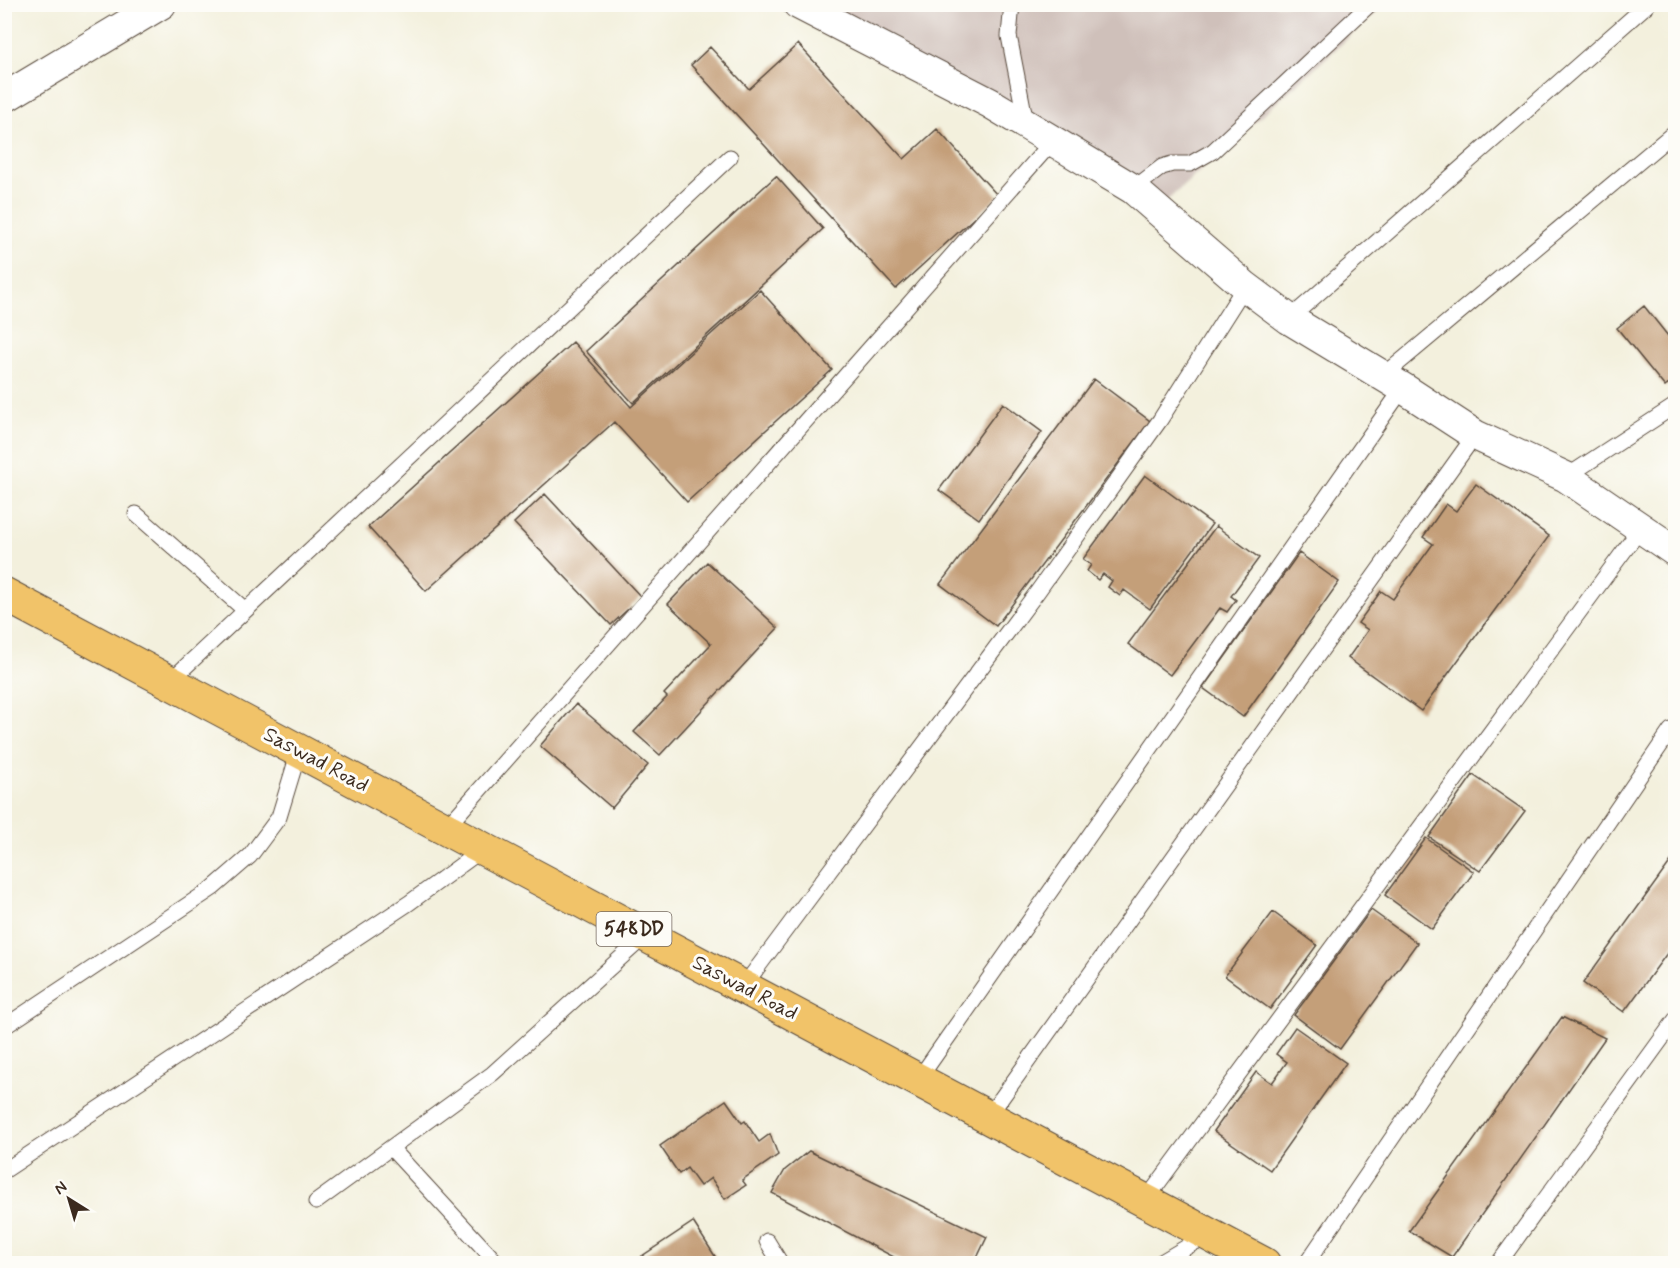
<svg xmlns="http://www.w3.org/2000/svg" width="1680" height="1268" font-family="Mynerve,sans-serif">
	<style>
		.industrial { fill: #cfc0ba }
		.building { fill: #c49f79 }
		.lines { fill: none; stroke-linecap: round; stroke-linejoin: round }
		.lane-casing { stroke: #57483b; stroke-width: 17 }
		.street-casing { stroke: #57483b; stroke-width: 32 }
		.highway-casing { stroke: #57483b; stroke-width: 35 }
		.lane { stroke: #fff; stroke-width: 15 }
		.street { stroke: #fff; stroke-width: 30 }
		.highway { stroke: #f1c369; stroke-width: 33 }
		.labels { text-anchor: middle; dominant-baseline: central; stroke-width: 6; stroke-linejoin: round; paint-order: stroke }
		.shield { fill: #fdfcf7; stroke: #75695f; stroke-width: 1.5 }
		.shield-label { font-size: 20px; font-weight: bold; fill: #3b2a1e }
		.street-label { font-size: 21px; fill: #3b2a1e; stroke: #fdfcf7 }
	</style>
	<rect width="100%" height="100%" fill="#fdfcf7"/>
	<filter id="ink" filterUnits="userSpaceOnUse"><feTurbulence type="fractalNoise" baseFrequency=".0167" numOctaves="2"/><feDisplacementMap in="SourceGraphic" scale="12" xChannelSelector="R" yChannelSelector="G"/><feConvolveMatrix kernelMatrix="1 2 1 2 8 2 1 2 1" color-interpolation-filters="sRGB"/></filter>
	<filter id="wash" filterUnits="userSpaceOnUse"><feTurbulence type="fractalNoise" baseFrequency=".008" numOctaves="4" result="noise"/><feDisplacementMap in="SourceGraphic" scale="24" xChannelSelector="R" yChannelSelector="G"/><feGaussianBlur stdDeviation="1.35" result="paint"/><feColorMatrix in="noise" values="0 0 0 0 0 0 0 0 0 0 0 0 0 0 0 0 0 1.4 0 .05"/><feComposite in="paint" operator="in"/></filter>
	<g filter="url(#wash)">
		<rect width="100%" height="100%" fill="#f3f0dd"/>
		<path class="industrial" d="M 815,5 L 1385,5 L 1162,205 Z"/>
		<g id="blocks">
			<path class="building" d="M 798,44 L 904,159 L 937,129 L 998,196 L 896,289 L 691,65 L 710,47 L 749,89 Z
				M 776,176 L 823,229 L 633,403 L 586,351 Z
				M 760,290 L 832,370 L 687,502 L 614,422 L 426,591 L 368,527 L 573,342 L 631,407 Z
				M 1644,306 L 1676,346 L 1676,378 L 1665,387 L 1617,328 Z
				M 1094,379 L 1150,421 L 996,626 L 940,584 Z
				M 1003,403 L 1042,432 L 979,519 L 939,490 Z
				M 1145,475 L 1212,524 L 1150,609 L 1124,590 L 1120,596 L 1108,587 L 1112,581 L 1103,574 L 1098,580 L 1087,571 L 1091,565 L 1083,559 Z
				M 1476,484 L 1549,536 L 1421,711 L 1348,658 L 1368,630 L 1358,623 L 1381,591 L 1393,599 L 1433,544 L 1423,537 L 1446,504 L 1456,511 Z
				M 545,494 L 641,597 L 611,625 L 514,523 Z
				M 1216,526 L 1259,558 L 1231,596 L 1236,600 L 1227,612 L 1220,608 L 1170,675 L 1128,644 Z
				M 1299,553 L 1339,582 L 1243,717 L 1203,688 Z
				M 707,562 L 778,628 L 660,755 L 634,732 L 667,697 L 664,694 L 711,644 L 668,604 Z
				M 576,704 L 648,765 L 612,808 L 540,746 Z
				M 1473,775 L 1525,811 L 1480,871 L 1429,837 Z
				M 1426,838 L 1474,872 L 1432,929 L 1385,895 Z
				M 1676,854 L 1676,941 L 1624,1012 L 1583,983 Z
				M 1371,910 L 1417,943 L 1340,1049 L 1294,1015 Z
				M 1273,912 L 1317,945 L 1270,1009 L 1225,976 Z
				M 1562,1017 L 1605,1038 L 1452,1257 L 1409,1231 Z
				M 1295,1027 L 1346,1063 L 1270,1170 L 1214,1131 L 1256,1072 L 1272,1083 L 1287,1062 L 1276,1054 Z
				M 726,1100 L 742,1123 L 745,1121 L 759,1142 L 770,1134 L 778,1155 L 742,1180 L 746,1185 L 725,1199 L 711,1178 L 700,1186 L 687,1168 L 679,1174 L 660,1146 Z
				M 809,1151 L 987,1237 L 974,1264 L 907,1264 L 772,1193 L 785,1170 Z
				M 693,1222 L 720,1264 L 630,1264 Z"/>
		</g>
	</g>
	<g filter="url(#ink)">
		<use href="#blocks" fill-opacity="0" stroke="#57483b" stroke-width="1.5"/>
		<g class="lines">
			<g class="lane-casing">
				<path id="lane" d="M 1012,4 L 1009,36 L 1026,123
					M 1133,189 L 1162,167 L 1172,164 L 1190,164 L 1213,151 L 1370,4
					M 1289,319 L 1648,4
					M 1383,376 L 1676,131
					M 1566,477 L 1676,405
					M 136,514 L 245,610
					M 169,682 L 730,157
					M 445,829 L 1053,141
					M 743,987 L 1038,591 L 1160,420 L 1245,286
					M 4,1027 L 213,888 L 250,856 L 279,817 L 299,751
					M 918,1080 L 1403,388
					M 988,1117 L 1475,435
					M 391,1148 L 498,1264
					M 4,1171 L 409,903 L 483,849
					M 1145,1201 L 1641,528
					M 316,1202 L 492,1074 L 646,935
					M 767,1241 L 781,1264
					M 1158,1264 L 1207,1235
					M 1306,1264 L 1671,730
					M 1498,1264 L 1676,1019"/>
			</g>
			<g class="street-casing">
				<path id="street" d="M 798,4 L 990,103 L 1133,189 L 1245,286 L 1289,319 L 1403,388 L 1475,435 L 1566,477 L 1676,552
					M 4,98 L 161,4"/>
			</g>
			<g class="highway-casing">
				<path id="highway" d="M 4,594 L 1264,1264"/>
			</g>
			<use href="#lane" class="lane"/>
			<use href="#street" class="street"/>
			<use href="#highway" class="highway"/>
		</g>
	</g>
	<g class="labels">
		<rect class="shield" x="596.5" y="912" width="75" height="34" rx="4.5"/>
		<g class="shield-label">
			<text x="634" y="929">548DD</text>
		</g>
		<g class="street-label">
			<text transform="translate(316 760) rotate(28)">Saswad Road</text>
			<text transform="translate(745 988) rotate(28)">Saswad Road</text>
		</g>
	</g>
	<rect width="1680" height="1268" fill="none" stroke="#fdfcf7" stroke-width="24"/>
	<g transform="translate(69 1199) rotate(323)" stroke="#fdfcf7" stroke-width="4.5" paint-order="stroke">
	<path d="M0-4.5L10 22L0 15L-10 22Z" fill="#3b2a1e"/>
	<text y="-9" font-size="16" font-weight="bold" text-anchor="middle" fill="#3b2a1e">N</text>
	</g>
</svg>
